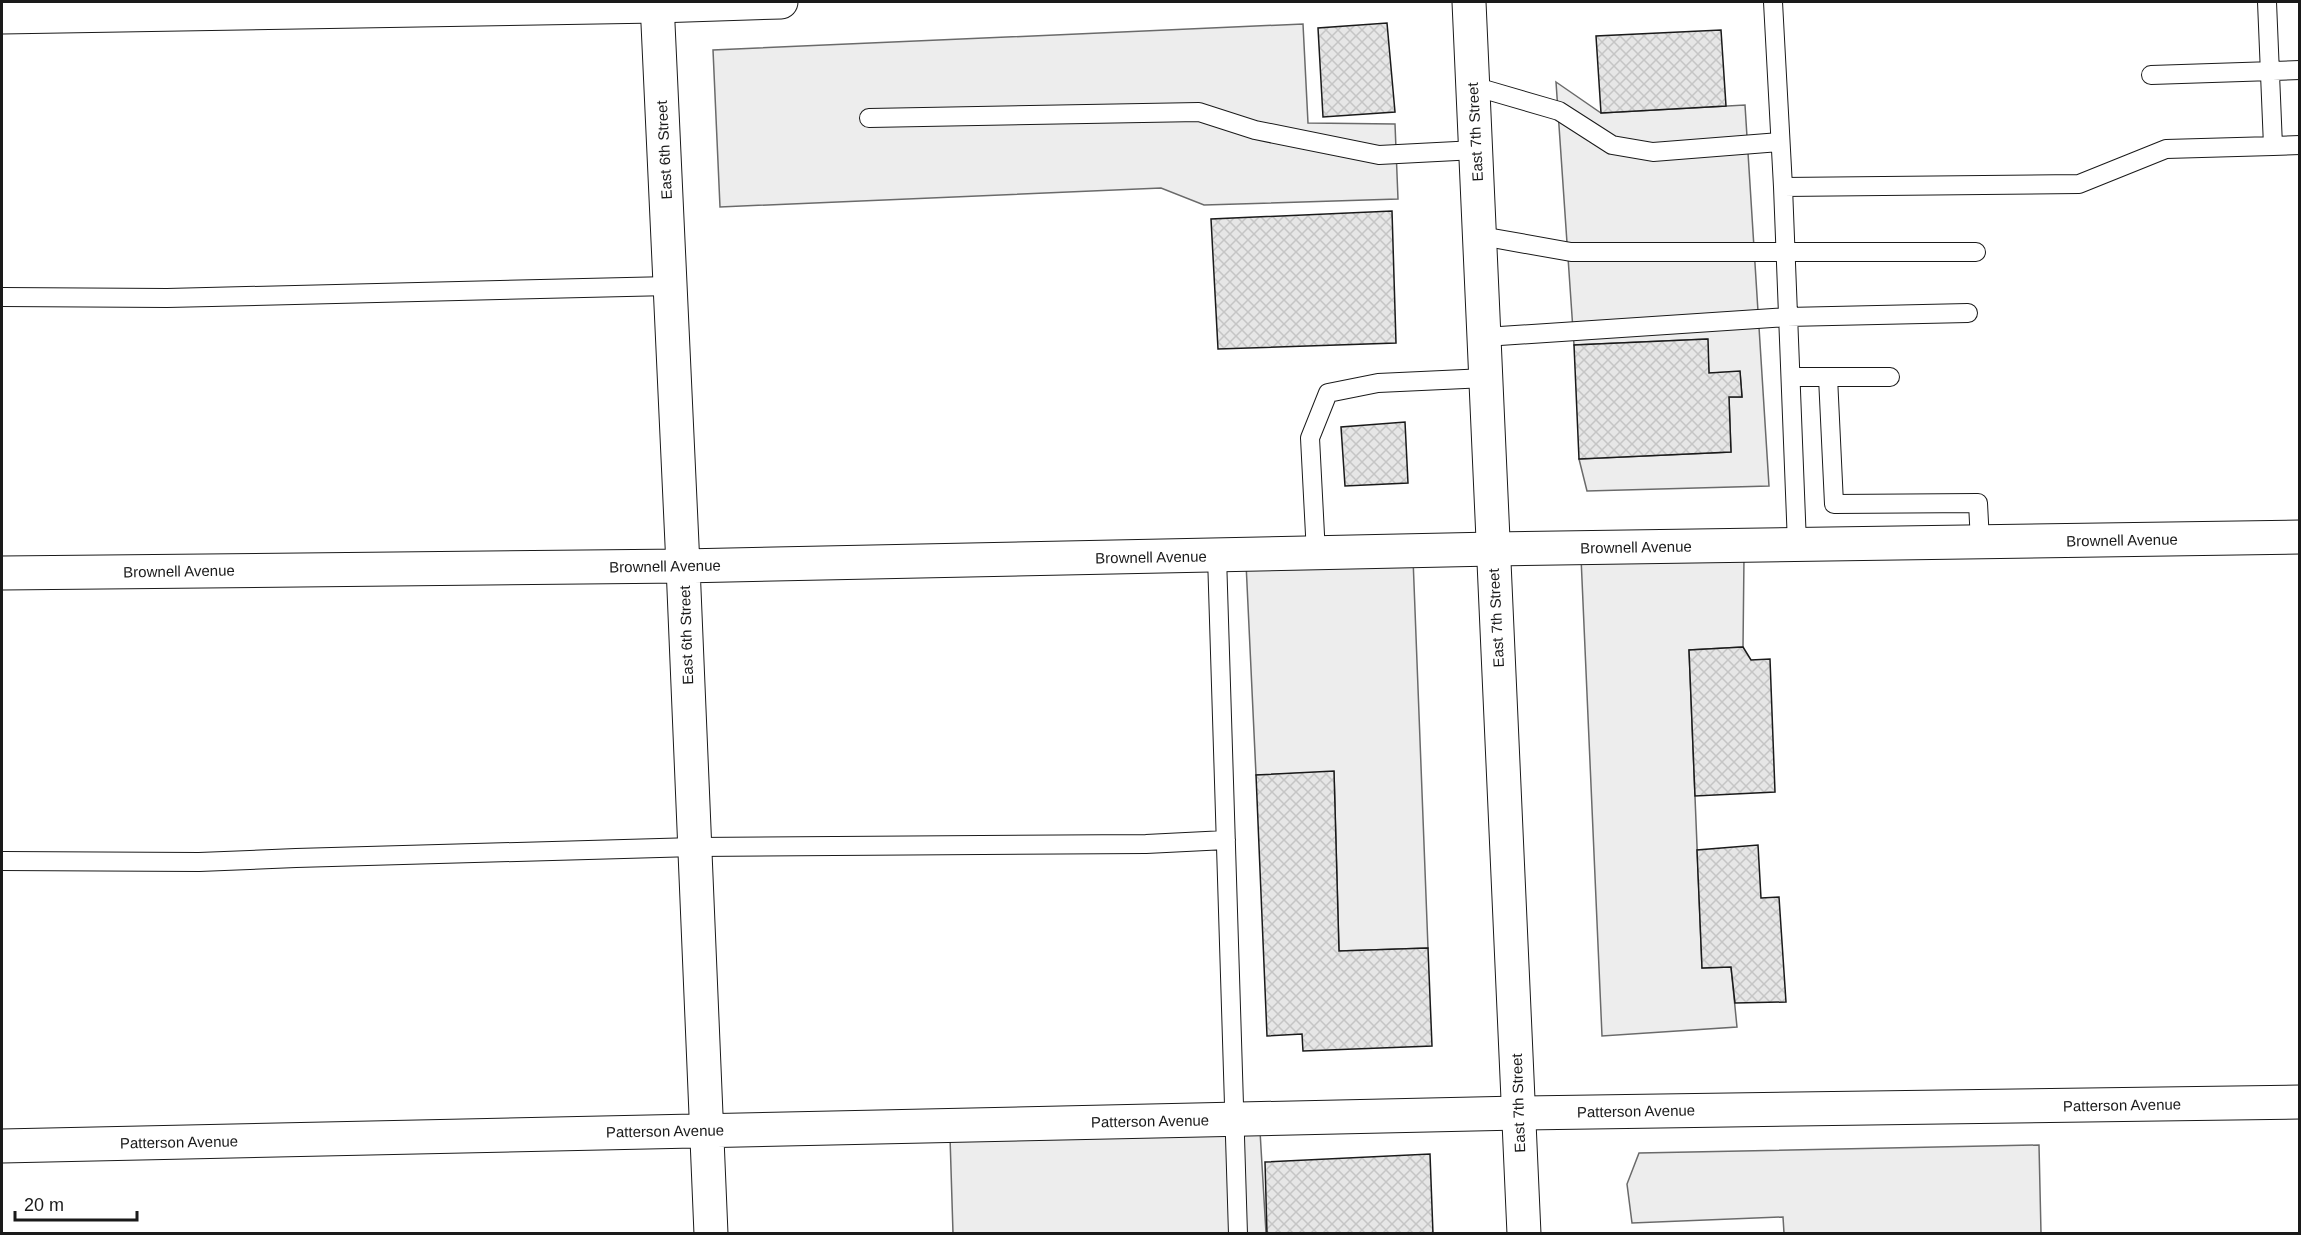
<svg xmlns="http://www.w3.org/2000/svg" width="2301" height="1235" font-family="Helvetica,sans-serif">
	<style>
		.built { fill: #ededed; stroke: #6a6a6a; stroke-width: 1.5 }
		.building { fill: url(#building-cross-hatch); stroke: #1a1a1a; stroke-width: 1.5 }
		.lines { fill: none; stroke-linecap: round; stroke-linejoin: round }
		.lane-casing { stroke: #1a1a1a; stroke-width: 20 }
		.street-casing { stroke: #1a1a1a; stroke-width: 35 }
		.secondary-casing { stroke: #1a1a1a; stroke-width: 35 }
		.primary-casing { stroke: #1a1a1a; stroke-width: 35 }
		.lane { stroke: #fff; stroke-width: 18 }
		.street { stroke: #fff; stroke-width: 33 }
		.secondary { stroke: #fff; stroke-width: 33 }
		.primary { stroke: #fff; stroke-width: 33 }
		.labels { text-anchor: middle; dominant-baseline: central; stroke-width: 4.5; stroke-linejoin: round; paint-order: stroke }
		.street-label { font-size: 15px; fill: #1a1a1a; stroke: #fff }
	</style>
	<defs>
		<pattern id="building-cross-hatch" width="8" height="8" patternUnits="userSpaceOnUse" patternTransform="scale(1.5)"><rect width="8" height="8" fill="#e6e6e6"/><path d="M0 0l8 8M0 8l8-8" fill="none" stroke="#c5c5c5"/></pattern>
	</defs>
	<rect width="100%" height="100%" fill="#fff"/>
	<path class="built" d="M 1303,24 L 1308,123 L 1395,124 L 1398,199 L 1204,205 L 1161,188 L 720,207 L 713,50 Z
		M 1556,82 L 1601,113 L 1745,105 L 1769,486 L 1587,491 L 1579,459 L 1731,452 L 1729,397 L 1742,397 L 1740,372 L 1709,373 L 1707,339 L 1574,345 Z
		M 1581,557 L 1744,557 L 1743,647 L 1689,650 L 1702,968 L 1731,967 L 1737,1027 L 1602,1036 Z
		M 1413,558 L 1428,948 L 1339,951 L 1334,772 L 1256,775 L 1246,563 Z
		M 1260,1131 L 1266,1233 L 953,1233 L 950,1137 Z
		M 2039,1145 L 2041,1233 L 1784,1233 L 1783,1217 L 1632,1223 L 1627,1184 L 1639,1153 Z"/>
	<path class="building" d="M 1387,23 L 1395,112 L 1323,117 L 1318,28 Z
		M 1721,30 L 1726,106 L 1601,113 L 1596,36 Z
		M 1392,211 L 1396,343 L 1218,349 L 1211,219 Z
		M 1708,339 L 1709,373 L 1740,371 L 1742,397 L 1729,397 L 1731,452 L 1579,459 L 1574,345 Z
		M 1405,422 L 1408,483 L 1345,486 L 1341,427 Z
		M 1743,647 L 1751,660 L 1770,659 L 1775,792 L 1695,796 L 1689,650 Z
		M 1334,771 L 1339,951 L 1428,948 L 1432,1046 L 1303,1051 L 1302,1034 L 1267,1036 L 1256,775 Z
		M 1758,845 L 1761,898 L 1779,897 L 1786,1002 L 1735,1003 L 1731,967 L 1702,968 L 1697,850 Z
		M 1430,1154 L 1433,1234 L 1267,1234 L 1265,1162 Z"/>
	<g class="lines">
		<g class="lane-casing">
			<path id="lane" d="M 1773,2 L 1783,187 L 1797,544
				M 2267,2 L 2273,146 L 2300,145
				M 2151,75 L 2300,70
				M 1473,86 L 1559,111 L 1612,145 L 1653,152 L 1780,142
				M 869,118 L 1199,112 L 1255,130 L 1379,155 L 1476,150
				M 1783,187 L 2079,184 L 2166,149 L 2273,146
				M 1481,236 L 1571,252 L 1976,252
				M 2,297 L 167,298 L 670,286
				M 1485,337 L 1787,317 L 1968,313
				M 1791,377 L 1890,377
				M 1828,377 L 1834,504 L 1978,503 L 1980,542
				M 1316,554 L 1310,438 L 1328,393 L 1378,383 L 1486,378
				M 1217,556 L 1238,1234
				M 2,861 L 199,862 L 296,858 L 695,847 L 1146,844 L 1226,840"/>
		</g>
		<g class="street-casing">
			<path id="street" d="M 657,2 L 683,566 L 711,1234
				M 2,573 L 683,566 L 1493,549 L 2300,537
				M 2,1146 L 1519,1113 L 2300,1102"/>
		</g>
		<g class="secondary-casing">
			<path id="secondary" d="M 2,17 L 657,6 L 781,2"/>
		</g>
		<g class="primary-casing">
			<path id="primary" d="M 1469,2 L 1524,1234"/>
		</g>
		<use href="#lane" class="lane"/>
		<use href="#street" class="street"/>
		<use href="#secondary" class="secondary"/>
		<use href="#primary" class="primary"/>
	</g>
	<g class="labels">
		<g class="street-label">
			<text transform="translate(1475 132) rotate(-93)">East 7th Street</text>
			<text transform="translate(664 150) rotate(-93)">East 6th Street</text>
			<text transform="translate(2122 540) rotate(-1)">Brownell Avenue</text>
			<text transform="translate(1636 547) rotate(-1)">Brownell Avenue</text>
			<text transform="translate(1151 557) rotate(-1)">Brownell Avenue</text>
			<text transform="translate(665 566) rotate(-1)">Brownell Avenue</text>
			<text transform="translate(179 571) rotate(-1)">Brownell Avenue</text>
			<text transform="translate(1496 618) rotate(-93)">East 7th Street</text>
			<text transform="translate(686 635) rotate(-92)">East 6th Street</text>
			<text transform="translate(1518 1103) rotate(-92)">East 7th Street</text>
			<text transform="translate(2122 1105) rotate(-1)">Patterson Avenue</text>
			<text transform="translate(1636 1111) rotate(-1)">Patterson Avenue</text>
			<text transform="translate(1150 1121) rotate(-1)">Patterson Avenue</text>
			<text transform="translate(665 1131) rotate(-1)">Patterson Avenue</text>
			<text transform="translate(179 1142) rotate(-1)">Patterson Avenue</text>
		</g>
	</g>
	<rect width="2301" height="1235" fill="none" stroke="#1a1a1a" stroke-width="6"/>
	<path d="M15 1211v9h122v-9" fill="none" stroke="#1a1a1a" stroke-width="3"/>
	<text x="24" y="1211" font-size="18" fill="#1a1a1a" stroke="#ffffff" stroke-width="4.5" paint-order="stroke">20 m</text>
</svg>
